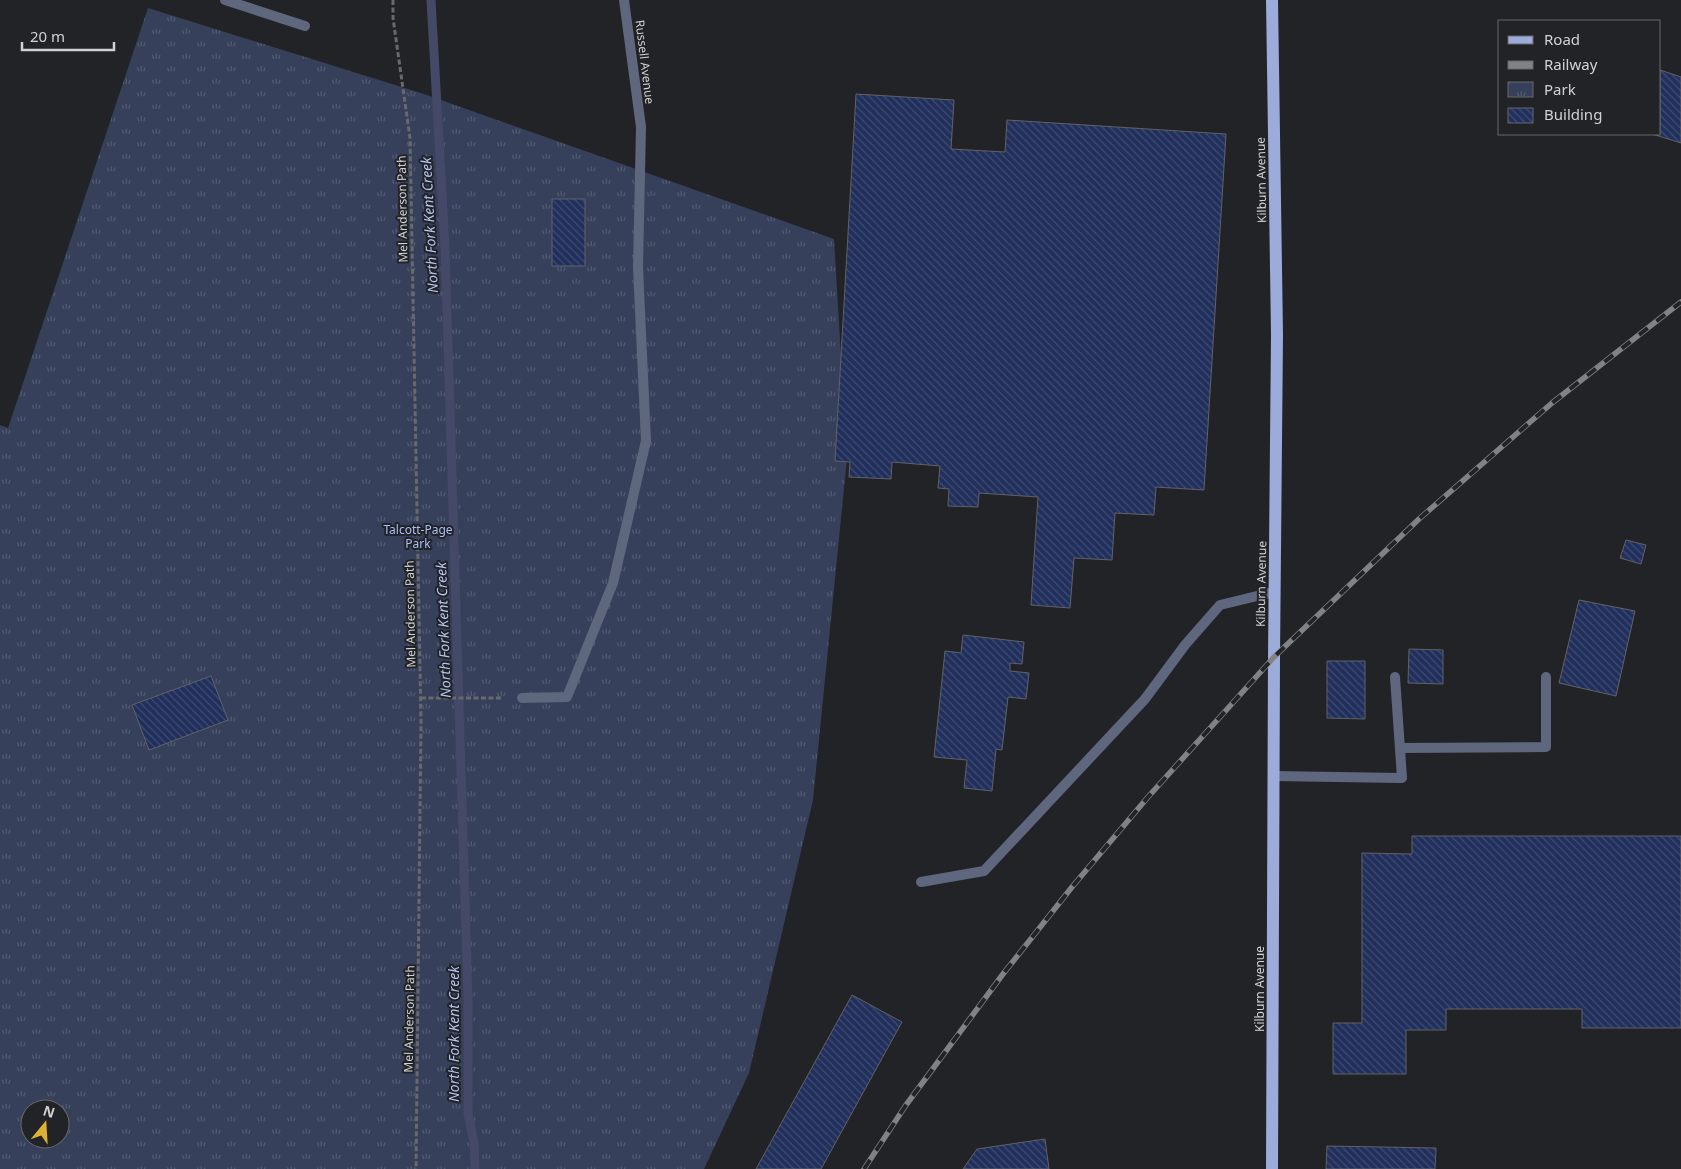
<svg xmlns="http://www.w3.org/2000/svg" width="1681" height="1169" font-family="'Noto Sans',sans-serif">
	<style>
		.park { fill: url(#park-tufts); fill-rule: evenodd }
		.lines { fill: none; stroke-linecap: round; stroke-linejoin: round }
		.stream { stroke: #434966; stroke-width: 9 }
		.building { fill: url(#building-back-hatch); stroke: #616266 }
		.path { stroke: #68696b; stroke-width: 3; stroke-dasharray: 5 2.5; stroke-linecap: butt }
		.lane { stroke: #5f677e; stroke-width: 10 }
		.street { stroke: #5f677e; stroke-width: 10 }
		.primary { stroke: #9bacda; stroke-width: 12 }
		.rail-casing { stroke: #828284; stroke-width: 5.5 }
		.rail { stroke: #222326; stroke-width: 4; stroke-dasharray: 11; stroke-linecap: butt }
		.labels { text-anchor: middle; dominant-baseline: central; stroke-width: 4; stroke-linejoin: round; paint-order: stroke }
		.street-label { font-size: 12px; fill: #d2d2d4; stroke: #222326 }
		.park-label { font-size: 12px; fill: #a8bffb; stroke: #222326 }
		.water-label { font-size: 14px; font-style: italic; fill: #b4c5f3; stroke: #222326 }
	</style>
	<defs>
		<pattern id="park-tufts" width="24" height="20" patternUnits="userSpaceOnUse" patternTransform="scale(1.25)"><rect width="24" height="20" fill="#36405b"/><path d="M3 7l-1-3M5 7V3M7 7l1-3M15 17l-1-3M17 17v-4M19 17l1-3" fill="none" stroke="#525b72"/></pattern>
		<pattern id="building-back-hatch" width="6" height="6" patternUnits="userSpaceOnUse" patternTransform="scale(1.25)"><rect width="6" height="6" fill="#212f5c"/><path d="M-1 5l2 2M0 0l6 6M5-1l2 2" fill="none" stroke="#404c72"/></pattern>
	</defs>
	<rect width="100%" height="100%" fill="#222326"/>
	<path class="park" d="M 148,8 L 424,94 L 834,239 L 847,458 L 813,800 L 749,1073 L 704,1169 L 0,1169 L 0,425 L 8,428 ZM 30,1109 L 60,1109 L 60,1139 L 30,1139 Z"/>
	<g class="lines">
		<path class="stream" d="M 431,0 L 445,247 L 468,1000 L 468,1114 L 474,1142 L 475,1169"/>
	</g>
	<path class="building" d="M 1660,70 L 1681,77 L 1681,143 L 1652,134 L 1660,134 Z
		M 856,94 L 954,100 L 951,149 L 1005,152 L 1007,120 L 1226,134 L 1204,490 L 1156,487 L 1154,515 L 1115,513 L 1112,560 L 1074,558 L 1070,608 L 1031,605 L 1038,497 L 979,493 L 978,507 L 948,506 L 949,489 L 938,488 L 940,466 L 892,462 L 891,479 L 849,477 L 850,462 L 835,461 Z
		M 552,199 L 585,199 L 585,266 L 552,266 Z
		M 1626,540 L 1646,545 L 1641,564 L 1620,558 Z
		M 1579,600 L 1635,611 L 1616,696 L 1559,683 Z
		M 963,635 L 1024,642 L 1022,664 L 1010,663 L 1010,671 L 1029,673 L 1026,699 L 1008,697 L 1002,750 L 996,749 L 992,791 L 964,788 L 967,760 L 934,757 L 945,651 L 961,653 Z
		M 1409,649 L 1443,650 L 1443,684 L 1408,683 Z
		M 1327,661 L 1365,661 L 1365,719 L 1327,718 Z
		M 211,676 L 228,720 L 149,750 L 132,705 Z
		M 1412,836 L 1681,836 L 1681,1028 L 1582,1028 L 1582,1009 L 1446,1009 L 1446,1030 L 1406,1030 L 1406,1074 L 1333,1074 L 1333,1023 L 1362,1023 L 1362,853 L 1412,854 Z
		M 852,995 L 902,1022 L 821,1169 L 756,1169 Z
		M 1045,1139 L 1049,1169 L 963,1169 L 977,1149 Z
		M 1327,1146 L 1436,1148 L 1435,1169 L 1326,1169 Z"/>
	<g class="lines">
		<path class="path" d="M 393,0 L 393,18 L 410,138 L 421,722 L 416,1169
			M 421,698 L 501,698"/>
		<path class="lane" d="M 522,698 L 567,697 L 613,583 L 646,441 L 638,267 L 641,127
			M 1400,748 L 1546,747 L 1546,677
			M 1273,776 L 1402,778 L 1395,677
			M 921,882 L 984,871 L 1145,699 L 1185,645 L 1220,605 L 1274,592"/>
		<path class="street" d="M 225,0 L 305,26
			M 624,0 L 641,127"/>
		<path class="primary" d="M 1272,1169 L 1274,657 L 1277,335 L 1272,0"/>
		<g class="rail-casing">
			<path id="rail" d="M 864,1169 L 906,1105 L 1003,974 L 1072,887 L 1148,797 L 1274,657 L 1419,519 L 1552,403 L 1681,302"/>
		</g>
		<use href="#rail" class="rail"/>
	</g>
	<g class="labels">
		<g class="street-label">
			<text transform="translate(645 62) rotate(83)">Russell Avenue</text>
			<text transform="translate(1261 180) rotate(-91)">Kilburn Avenue</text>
			<text transform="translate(402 209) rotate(-91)">Mel Anderson Path</text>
			<text transform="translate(1261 584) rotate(-89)">Kilburn Avenue</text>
			<text transform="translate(410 614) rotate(-91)">Mel Anderson Path</text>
			<text transform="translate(1259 989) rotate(-90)">Kilburn Avenue</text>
			<text transform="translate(409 1019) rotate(-89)">Mel Anderson Path</text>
		</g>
		<g class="park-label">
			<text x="418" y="529">Talcott-Page<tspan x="418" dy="14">Park</tspan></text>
		</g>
		<g class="water-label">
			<text transform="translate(429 225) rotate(-93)">North Fork Kent Creek</text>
			<text transform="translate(443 630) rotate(-92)">North Fork Kent Creek</text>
			<text transform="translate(453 1034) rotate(-90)">North Fork Kent Creek</text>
		</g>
	</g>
	<rect x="1498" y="20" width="162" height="115" fill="#222326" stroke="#68696c"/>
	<rect x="1508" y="36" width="25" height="8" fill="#9bacda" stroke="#68696c"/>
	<text x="1544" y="45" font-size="15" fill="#d2d2d4">Road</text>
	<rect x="1508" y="61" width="25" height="8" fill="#828284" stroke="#68696c"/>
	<text x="1544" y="70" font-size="15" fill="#d2d2d4">Railway</text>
	<rect x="1508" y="82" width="25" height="15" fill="url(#park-tufts)" stroke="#68696c"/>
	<text x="1544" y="95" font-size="15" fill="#d2d2d4">Park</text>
	<rect x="1508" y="108" width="25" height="15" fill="url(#building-back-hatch)" stroke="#68696c"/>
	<text x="1544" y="120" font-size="15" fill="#d2d2d4">Building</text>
	<g transform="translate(45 1124) rotate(18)"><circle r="24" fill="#222326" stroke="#68696c"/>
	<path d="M0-4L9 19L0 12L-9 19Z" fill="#ddb133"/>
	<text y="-8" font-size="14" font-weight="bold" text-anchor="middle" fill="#d2d2d4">N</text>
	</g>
	<path d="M22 42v8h92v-8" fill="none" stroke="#d2d2d4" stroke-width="2.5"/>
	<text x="30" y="42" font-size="15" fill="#d2d2d4" stroke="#222326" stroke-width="4" paint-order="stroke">20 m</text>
</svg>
